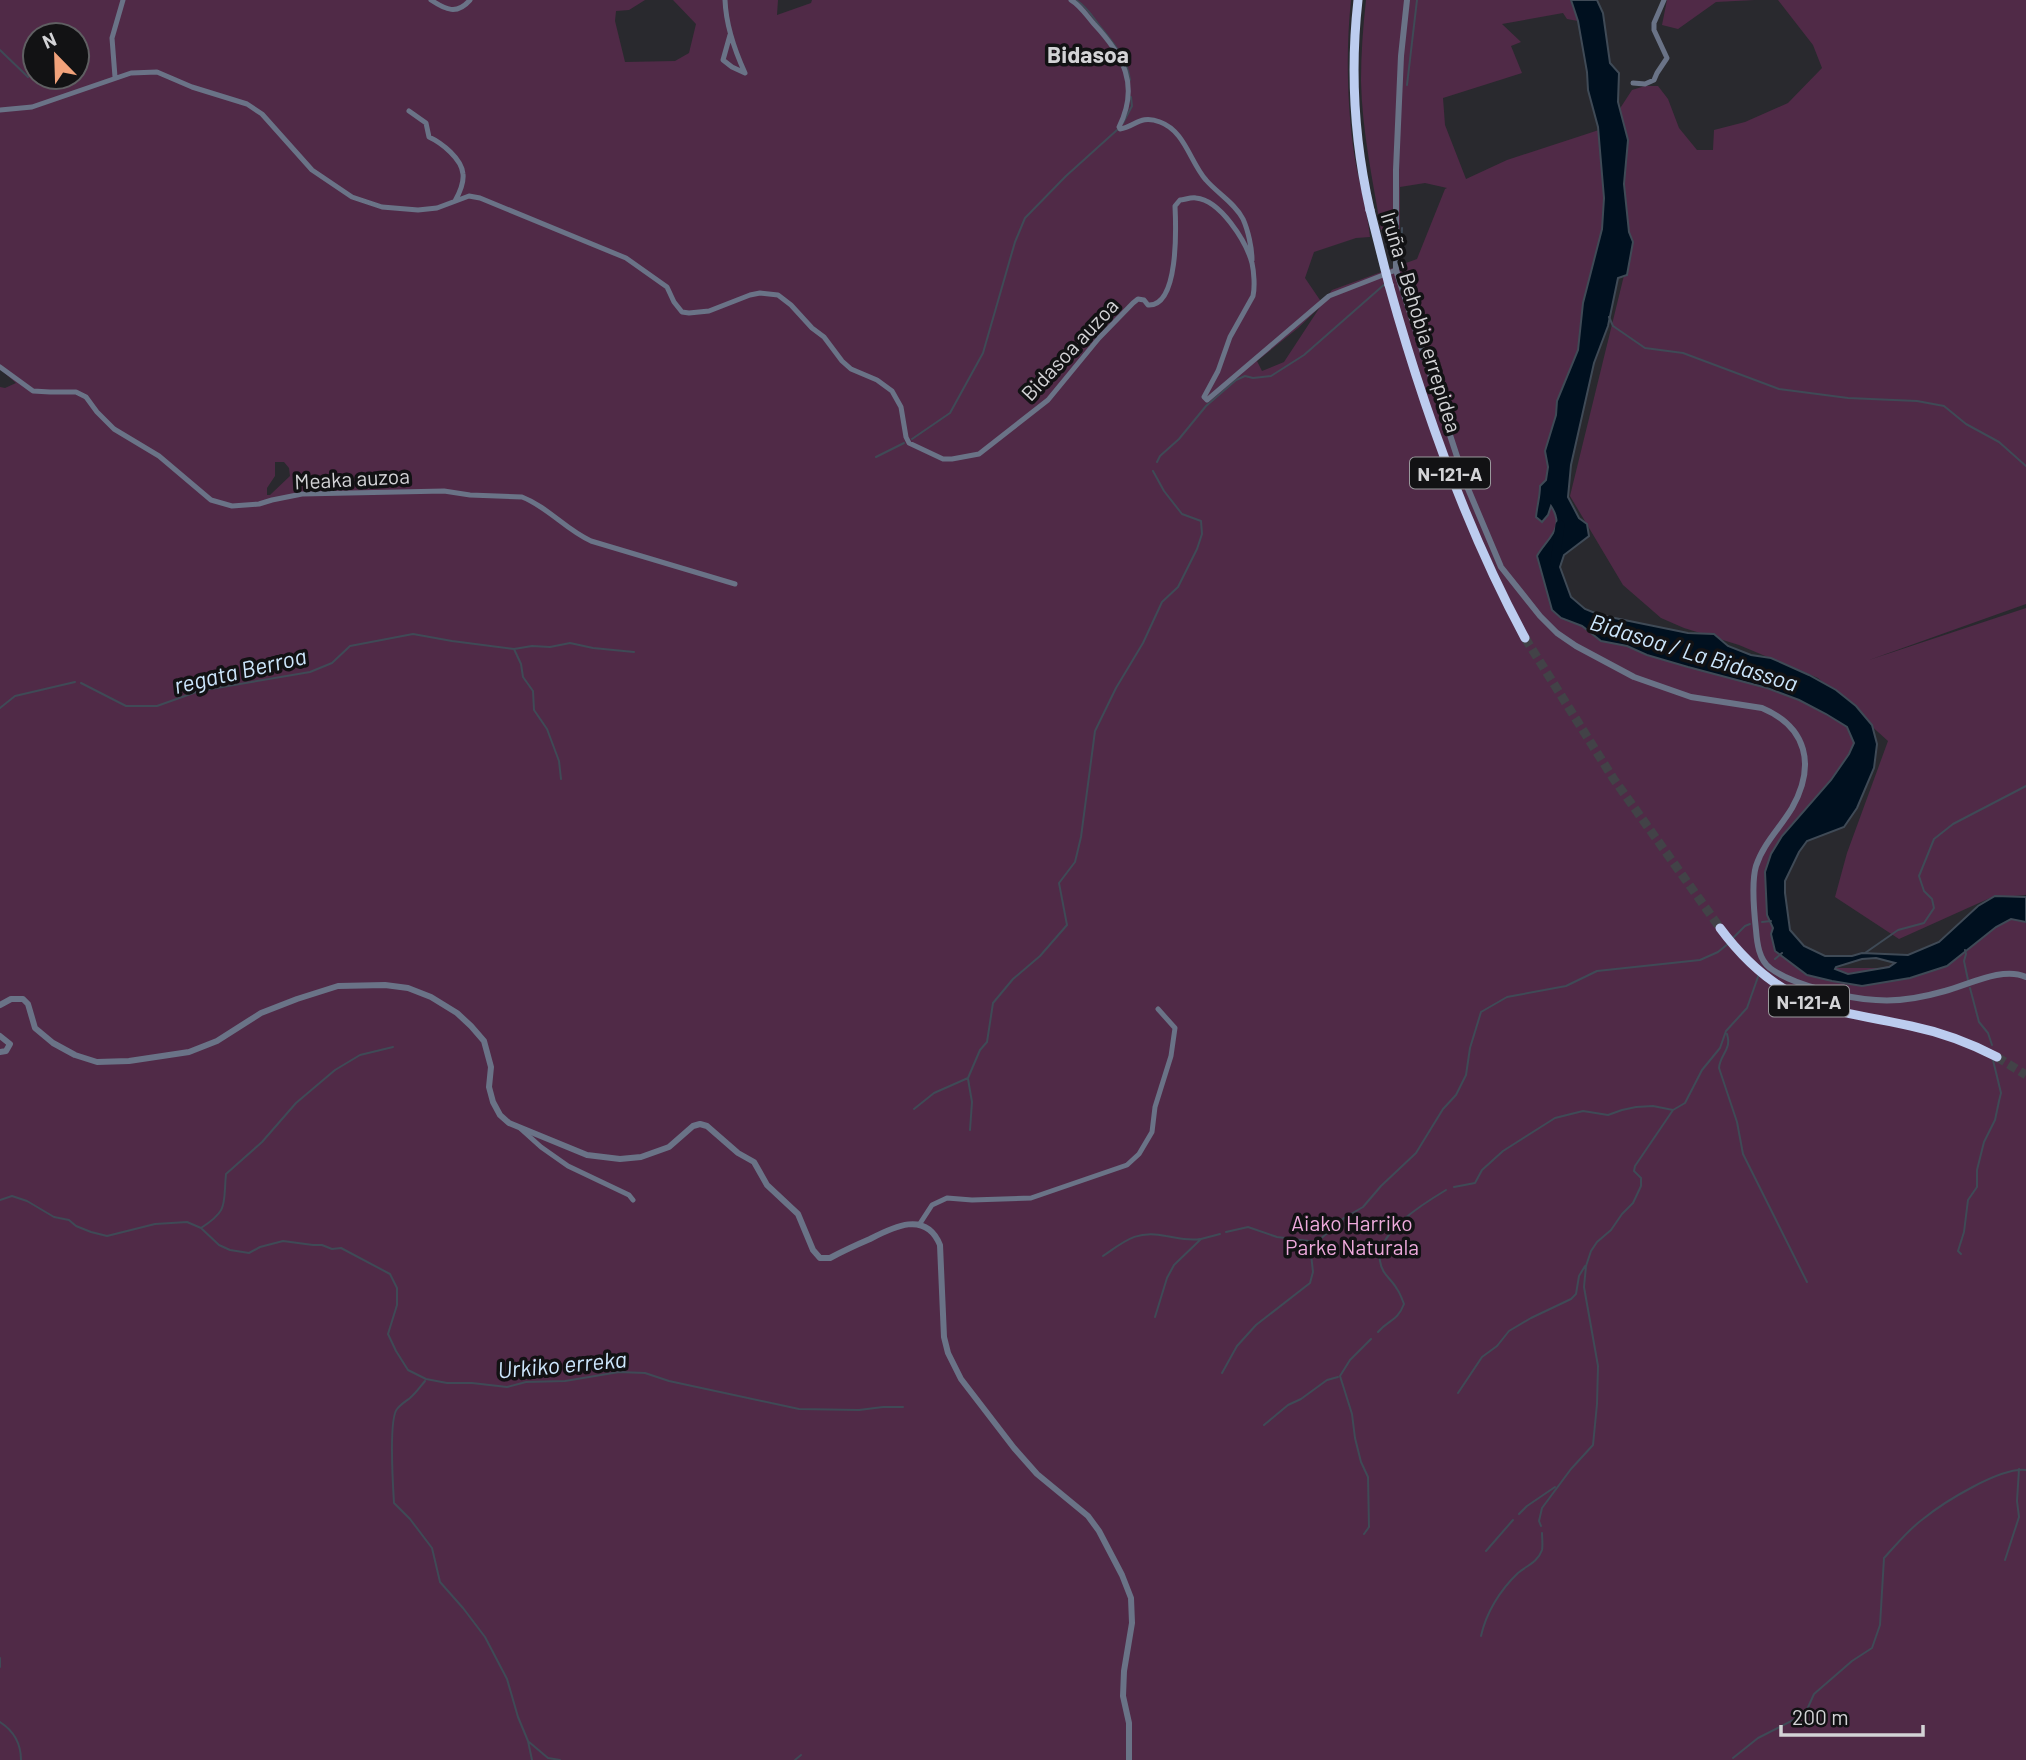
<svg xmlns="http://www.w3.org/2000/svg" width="2026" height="1760" font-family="Barlow,sans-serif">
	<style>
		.green { fill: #502a47; fill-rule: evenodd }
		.water { fill: #00101f; stroke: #3f4a56; stroke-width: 2; fill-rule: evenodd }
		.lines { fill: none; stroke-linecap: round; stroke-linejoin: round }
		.stream { stroke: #3f4a56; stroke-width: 2 }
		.river { stroke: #00101f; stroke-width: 9 }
		.trunk-tunnel { stroke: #424247; stroke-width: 9; stroke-dasharray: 9 4.5; stroke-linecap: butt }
		.minor { stroke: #6a7387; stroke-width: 5 }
		.tertiary { stroke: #6a7387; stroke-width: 6 }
		.trunk { stroke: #bcccef; stroke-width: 9 }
		.trunk-bridge { stroke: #bcccef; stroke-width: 9 }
		.labels { text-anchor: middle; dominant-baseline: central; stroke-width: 7; stroke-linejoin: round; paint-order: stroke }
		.shield { fill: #121214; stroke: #99999c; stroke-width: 2 }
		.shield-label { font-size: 19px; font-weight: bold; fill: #d3d3d6 }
		.street-label { font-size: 21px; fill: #d3d3d6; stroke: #121214 }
		.park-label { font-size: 21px; fill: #eeaadc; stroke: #121214 }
		.neighbourhood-label { font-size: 23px; font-weight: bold; fill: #d3d3d6; stroke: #121214 }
		.water-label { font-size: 23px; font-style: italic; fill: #cde7fd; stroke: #121214 }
	</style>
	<rect width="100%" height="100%" fill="#29292e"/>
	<path class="green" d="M 0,0 L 645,0 L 629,10 L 616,11 L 615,21 L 625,62 L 675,61 L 689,53 L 696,24 L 673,0 L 778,0 L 777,15 L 811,3 L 812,0 L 1351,0 C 1346,47 1347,100 1353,146 C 1357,177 1367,206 1370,237 L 1356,238 L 1314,252 L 1305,278 L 1322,303 L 1332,290 L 1417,259 L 1445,189 L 1447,188 L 1425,183 L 1400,187 L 1400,229 L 1381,230 C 1373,181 1362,131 1361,81 C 1361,54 1363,27 1366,0 L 1571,0 L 1578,21 L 1567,19 L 1563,13 L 1502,24 L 1521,42 L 1511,46 L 1522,73 L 1443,98 L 1445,125 L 1466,179 L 1507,160 L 1605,128 L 1617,168 L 1557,515 L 1556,532 L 1552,537 L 1547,564 L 1569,609 L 1772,673 L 1863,733 L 1784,861 L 1782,924 L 1808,958 L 1836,968 L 1879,968 L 1928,958 L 2026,909 L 2026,1760 L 0,1760 L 0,387 L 5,388 L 16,383 L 0,369 ZM 35,35 L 77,35 L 77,77 L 35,77 ZM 1320,307 L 1284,362 L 1262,371 L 1257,361 L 1298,328 ZM 275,462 L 284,462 L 289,468 L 290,476 L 270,495 L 267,495 L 267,488 L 275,476 Z
		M 1667,0 L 1755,0 L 1716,2 L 1678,29 L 1662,25 Z
		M 1778,0 L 2026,0 L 2026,604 L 1869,660 L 2026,608 L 2026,895 L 1990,898 L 1899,939 L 1835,897 L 1847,853 L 1888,741 L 1818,678 L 1739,645 L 1684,628 L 1661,618 L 1623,585 L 1570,496 L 1629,255 L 1621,190 L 1619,110 L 1632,90 L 1645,86 L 1658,86 L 1668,99 L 1679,128 L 1697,150 L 1713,150 L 1714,130 L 1745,122 L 1788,103 L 1822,68 L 1813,45 Z"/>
	<path class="water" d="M 1571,0 L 1597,0 L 1603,13 L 1610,63 L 1619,73 L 1618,102 L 1628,140 L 1624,184 L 1629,232 L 1633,242 L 1627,275 L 1618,278 L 1608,326 L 1594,363 L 1571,465 L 1568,497 L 1579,518 L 1587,524 L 1589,536 L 1564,555 L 1560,567 L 1571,597 L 1585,609 L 1600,615 L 1688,633 L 1714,634 L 1728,646 L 1751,655 L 1771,658 L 1809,675 L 1836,690 L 1856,706 L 1872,725 L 1877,744 L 1874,768 L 1857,808 L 1844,827 L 1807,841 L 1799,852 L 1785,881 L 1785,893 L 1790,930 L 1804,946 L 1825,956 L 1852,956 L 1862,953 L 1908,955 L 1939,942 L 1978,906 L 1995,896 L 2026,897 L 2026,922 L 2011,919 L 1996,927 L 1947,966 L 1910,978 L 1862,986 L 1832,981 L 1807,975 L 1775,951 L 1771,934 L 1773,928 L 1767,915 L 1765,872 L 1771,854 L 1782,836 L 1831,780 L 1849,754 L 1854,743 L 1847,727 L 1826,714 L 1799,700 L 1767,688 L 1688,667 L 1647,655 L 1627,646 L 1601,641 L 1582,626 L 1561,618 L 1552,610 L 1537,556 C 1547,538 1566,529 1551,506 L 1548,515 L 1542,522 L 1536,517 C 1537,506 1540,497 1540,486 L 1546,480 L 1548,467 L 1545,451 L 1556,415 L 1557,401 L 1578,350 L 1583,303 L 1602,229 L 1604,198 L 1598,127 L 1588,90 L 1587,72 L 1578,21 ZM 1876,958 L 1895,963 L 1889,967 L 1848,974 L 1835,969 L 1836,967 L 1862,959 Z"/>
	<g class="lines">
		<path class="stream" d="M 1076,0 C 1086,6 1092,16 1099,25 C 1113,43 1127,58 1130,80
			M 0,50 L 28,77
			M 1407,85 L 1417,0
			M 1123,123 L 1132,106 L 1131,97
			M 1401,258 L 1402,228
			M 1609,317 L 1613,326 L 1645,348 L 1683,353 L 1779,389 L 1848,398 L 1917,401 L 1944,406 L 1966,424 L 1999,442 L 2026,466
			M 912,439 L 950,413 L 983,353 L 1015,242 L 1025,218 L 1066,176 L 1117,130
			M 876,457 L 904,443
			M 1157,462 L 1160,456 L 1179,439 L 1206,406 L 1236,380 L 1245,376 L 1253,378 L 1271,376 L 1304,355 L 1386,283
			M 514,649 L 532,646 L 550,647 L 570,643 L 593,648 L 634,652
			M 81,683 L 126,706 L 157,706 L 199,691 L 310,672 L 332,663 L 350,646 L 413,634 L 452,641 L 514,649 L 521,664 L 523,677 L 533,691 L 534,710 L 547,729 L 559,761 L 561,779
			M 0,708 L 15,696 L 75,682
			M 1762,922 L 1771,921
			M 1732,939 L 1745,926 L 1750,924
			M 1965,950 L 1966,954 L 1964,961 L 1968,980
			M 1865,953 L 1898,930 L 1924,923 L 1934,908 L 1932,899 L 1924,891 L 1919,876 L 1934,839 L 1953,824 L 2026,786
			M 1775,959 L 1782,953
			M 1970,988 L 1979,1022 L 1988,1033 L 1992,1045
			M 1727,1034 C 1732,1050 1720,1054 1719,1068 L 1737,1122 L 1743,1154 L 1807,1282
			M 968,1079 L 972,1102 L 970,1130
			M 914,1109 L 934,1093 L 968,1078 L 980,1050 L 987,1042 L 993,1003 L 1013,979 L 1040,956 L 1067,925 L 1059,883 L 1075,862 L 1081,837 L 1095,731 L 1116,688 L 1143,643 L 1162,602 L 1178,587 L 1197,549 L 1202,534 L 1201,521 L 1182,514 L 1164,491 L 1153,471
			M 1454,1187 L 1475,1183 L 1482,1170 L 1503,1151 L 1555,1118 L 1583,1111 L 1608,1115 L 1622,1110 L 1636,1107 L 1653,1106 L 1673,1110 L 1685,1103 L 1702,1070 L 1720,1048 L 1726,1031 L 1747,1008 L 1759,974
			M 0,1200 L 12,1196 L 27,1201 L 54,1217 L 69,1220 L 76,1226 L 91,1232 L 107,1236 L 155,1224 L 187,1222 L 201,1228 L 219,1245 L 230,1250 L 249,1253 L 260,1247 L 283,1241 L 313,1245 L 322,1245 L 332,1249 L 341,1248 L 390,1274 L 397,1288 L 397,1305 L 388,1334 L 396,1351 L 408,1370 L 426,1379 L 447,1383 L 472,1383 L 507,1387 L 526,1382 L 565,1381 L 619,1372 L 645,1373 L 669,1381 L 799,1409 L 859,1410 L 883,1407 L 903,1407
			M 201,1228 C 229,1210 223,1205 226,1174 L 262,1142 L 296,1103 L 335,1070 L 360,1055 L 393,1047
			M 1226,1232 L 1248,1227 L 1277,1237 L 1317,1242
			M 1961,1254 L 1958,1251 L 1964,1232 L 1968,1200 L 1977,1187 L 1977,1170 L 1984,1142 L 1995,1120 L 1999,1101 L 2001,1093 L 1993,1060
			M 1103,1256 C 1126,1240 1137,1230 1166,1236 C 1178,1238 1188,1241 1200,1239
			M 1155,1317 L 1167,1278 L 1174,1265 L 1201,1239 L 1220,1234
			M 1378,1332 C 1389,1319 1397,1322 1404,1304 C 1402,1299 1400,1293 1397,1289 C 1391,1278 1382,1275 1380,1261 C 1376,1232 1426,1202 1446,1190
			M 1222,1373 L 1237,1346 L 1256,1325 L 1310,1283 L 1313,1272 L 1311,1254 L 1317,1242 L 1344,1218 L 1363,1207 L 1381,1186 L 1416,1153 L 1443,1109 L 1456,1095 L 1466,1075 L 1470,1048 L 1481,1012 L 1507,997 L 1566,986 L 1597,971 L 1700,960 L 1718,952 L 1729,943
			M 425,1381 C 420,1387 416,1393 410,1398 C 406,1401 400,1405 397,1409 C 389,1419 393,1487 394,1503 L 410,1519 L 432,1548 L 440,1582 L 463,1608 L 485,1637 L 507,1679 L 518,1717 L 528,1741 L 532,1760
			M 1458,1393 L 1482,1357 L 1497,1346 L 1509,1331 L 1531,1318 L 1571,1299 L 1576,1294 L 1579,1276 L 1585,1266
			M 1264,1425 L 1288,1405 L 1301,1399 L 1327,1380 L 1338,1377
			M 1519,1514 L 1527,1506 L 1555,1487
			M 1541,1526 L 1539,1521 L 1542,1508 L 1571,1469 L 1593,1445 L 1597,1404 L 1598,1366 L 1584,1287 L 1586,1266 L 1591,1251 L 1597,1242 L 1611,1230 L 1622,1214 L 1633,1203 L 1641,1186 L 1641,1178 L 1634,1171 L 1635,1166 L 1673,1110
			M 1364,1534 L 1369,1527 L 1368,1477 L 1361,1462 L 1355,1438 L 1352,1414 L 1340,1376 L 1350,1360 L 1371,1339
			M 1486,1551 L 1513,1520
			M 2005,1560 L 2019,1517 L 2017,1501 L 2019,1469
			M 1481,1636 C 1486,1613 1500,1590 1518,1573 C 1526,1566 1538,1562 1542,1550 C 1543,1545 1542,1538 1542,1533
			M 0,1658 L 0,1667
			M 0,1722 C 14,1731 21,1744 21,1760
			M 529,1742 L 548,1758 L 560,1760
			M 1733,1758 L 1758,1738 L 1805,1714 L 1814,1694 L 1852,1661 L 1872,1648 L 1880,1625 L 1884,1558 C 1896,1545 1909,1529 1923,1519 C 1944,1502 2000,1467 2026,1470
			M 795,1760 L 801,1755"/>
		<path class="river" d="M 1555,563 L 1560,525"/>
		<path class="trunk-tunnel" d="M 1525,638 L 1613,778 L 1720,928
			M 1997,1057 L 2026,1075"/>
		<path class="minor" d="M 431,0 C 446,10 457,15 470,0
			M 725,0 C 726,26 734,49 745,73 L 732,67 L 723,60 L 730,35
			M 1071,0 C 1081,6 1086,15 1094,24 C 1123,55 1140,85 1119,127 L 1120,129 C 1135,127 1140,114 1160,122 C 1185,131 1190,162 1206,180 C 1217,193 1235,203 1243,219 C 1248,230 1252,248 1252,260
			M 115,77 L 112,38 L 123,0
			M 1633,83 L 1645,84 L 1654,80 L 1657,73 L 1667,58 L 1654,30 L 1654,23 L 1664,0
			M 0,110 L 32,107 L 131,73 L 157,72 L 192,87 L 247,104 L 262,114 L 312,170 L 352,197 L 382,207 L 418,210 L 437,208 L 469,196 L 480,198 L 626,258 L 667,287 L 674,302 L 682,312 L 689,313 L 709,311 L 750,295 L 760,293 L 778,295 L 791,305 L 812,328 L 824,337 L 842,361 L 851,369 L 877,380 L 892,391 L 901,407 L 906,437 L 909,443 L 943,459 L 952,459 L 979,454 L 1048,400 L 1099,338 L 1133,303 L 1138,299 L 1144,300 L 1148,305 C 1179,307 1176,227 1175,206 L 1180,200 C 1184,200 1191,197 1196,198 C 1220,200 1246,241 1252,263 C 1254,272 1255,287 1253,296 L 1230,337 L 1218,371 L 1204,397 L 1207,400 L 1329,296 L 1396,270
			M 409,111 L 426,123 L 429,137 C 442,143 462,159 463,174 C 464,183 459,194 455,201
			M 0,367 L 33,391 L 50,392 L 76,392 L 86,397 L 97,412 L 114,429 L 159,456 L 211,500 L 232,506 L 259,504 L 272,500 L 302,494 L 444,491 L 470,495 L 522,497 C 548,507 566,530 591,541 L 735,584
			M 521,1129 L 541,1147 L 568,1166 L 629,1195 L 633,1200
			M 919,1225 L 932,1205 L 947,1198 L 972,1200 L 1031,1198 L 1127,1165 L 1139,1154 L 1152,1132 L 1155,1107 L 1171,1056 L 1175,1028 L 1158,1009"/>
		<path class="tertiary" d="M 1407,0 L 1401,56 L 1396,170 L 1396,270 L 1466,484 L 1501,567 L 1540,616 L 1557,633 L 1576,646 L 1634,677 L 1691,697 L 1762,708 C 1807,727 1816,765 1792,808 C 1780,828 1763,844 1756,866 C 1751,883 1754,912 1756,930 C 1757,943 1759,960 1770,968 C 1792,985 1850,999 1876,1000 C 1898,1002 1924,997 1945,991 C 1968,985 2003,966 2026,977
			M 0,1005 L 11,999 L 23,999 L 28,1004 L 35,1028 L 53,1043 L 75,1055 L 97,1062 L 129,1061 L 189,1052 L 217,1041 L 261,1013 L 297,999 L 338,986 L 385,985 L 408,988 L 431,997 L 457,1013 L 471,1026 L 484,1041 L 491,1067 L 489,1087 L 493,1102 L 500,1115 L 509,1123 L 587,1155 L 620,1159 L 641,1157 L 669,1147 L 693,1126 L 700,1124 L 707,1126 L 738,1153 L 754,1162 L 767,1185 L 798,1214 L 813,1250 L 820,1258 L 830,1258 C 843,1251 856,1245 870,1239 C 893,1227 926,1210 940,1245 L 944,1337 L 948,1353 L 961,1379 L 1014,1448 L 1037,1474 L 1088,1516 L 1099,1531 L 1122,1575 L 1131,1598 L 1132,1623 L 1124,1671 L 1123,1696 L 1129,1723 L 1129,1760
			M 0,1036 L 10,1044 L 6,1051 L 0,1052"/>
		<path class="trunk" d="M 1358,0 C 1350,71 1354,140 1370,210
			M 1389,285 C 1423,407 1465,527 1525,638
			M 1720,928 C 1743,959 1770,985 1806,1000 C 1839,1014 1876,1018 1911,1026 C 1940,1032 1970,1043 1997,1057"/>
		<path class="trunk-bridge" d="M 1370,210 L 1389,285"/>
	</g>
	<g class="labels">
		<g class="shield">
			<rect x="1410" y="457.5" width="80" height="31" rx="5"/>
			<rect x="1769" y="985.5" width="80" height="31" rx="5"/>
		</g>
		<g class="shield-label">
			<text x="1450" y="473">N-121-A</text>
			<text x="1809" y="1001">N-121-A</text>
		</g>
		<g class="street-label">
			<text transform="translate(1422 322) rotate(73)">Iruña - Behobia errepidea</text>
			<text transform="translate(1069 349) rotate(-47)">Bidasoa auzoa</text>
			<text transform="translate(352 478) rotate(-3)">Meaka auzoa</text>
		</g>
		<g class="park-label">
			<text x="1352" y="1222">Aiako Harriko<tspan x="1352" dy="24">Parke Naturala</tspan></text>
		</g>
		<g class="neighbourhood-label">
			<text x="1088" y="54">Bidasoa</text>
		</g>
		<g class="water-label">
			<text transform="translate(1694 652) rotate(17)">Bidasoa / La Bidassoa</text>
			<text transform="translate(240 670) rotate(-13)">regata Berroa</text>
			<text transform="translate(562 1364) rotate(-5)">Urkiko erreka</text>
		</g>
	</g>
	<g transform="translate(56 56) rotate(337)"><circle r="33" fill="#121214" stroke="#5f5f62" stroke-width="2"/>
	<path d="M0-5L12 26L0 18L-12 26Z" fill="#f1a27b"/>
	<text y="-10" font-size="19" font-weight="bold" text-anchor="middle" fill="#d3d3d6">N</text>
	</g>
	<path d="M1781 1725v10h142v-10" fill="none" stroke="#d3d3d6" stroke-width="3.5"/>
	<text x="1792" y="1725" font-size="21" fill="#d3d3d6" stroke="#121214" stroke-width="5" paint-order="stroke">200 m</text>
</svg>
